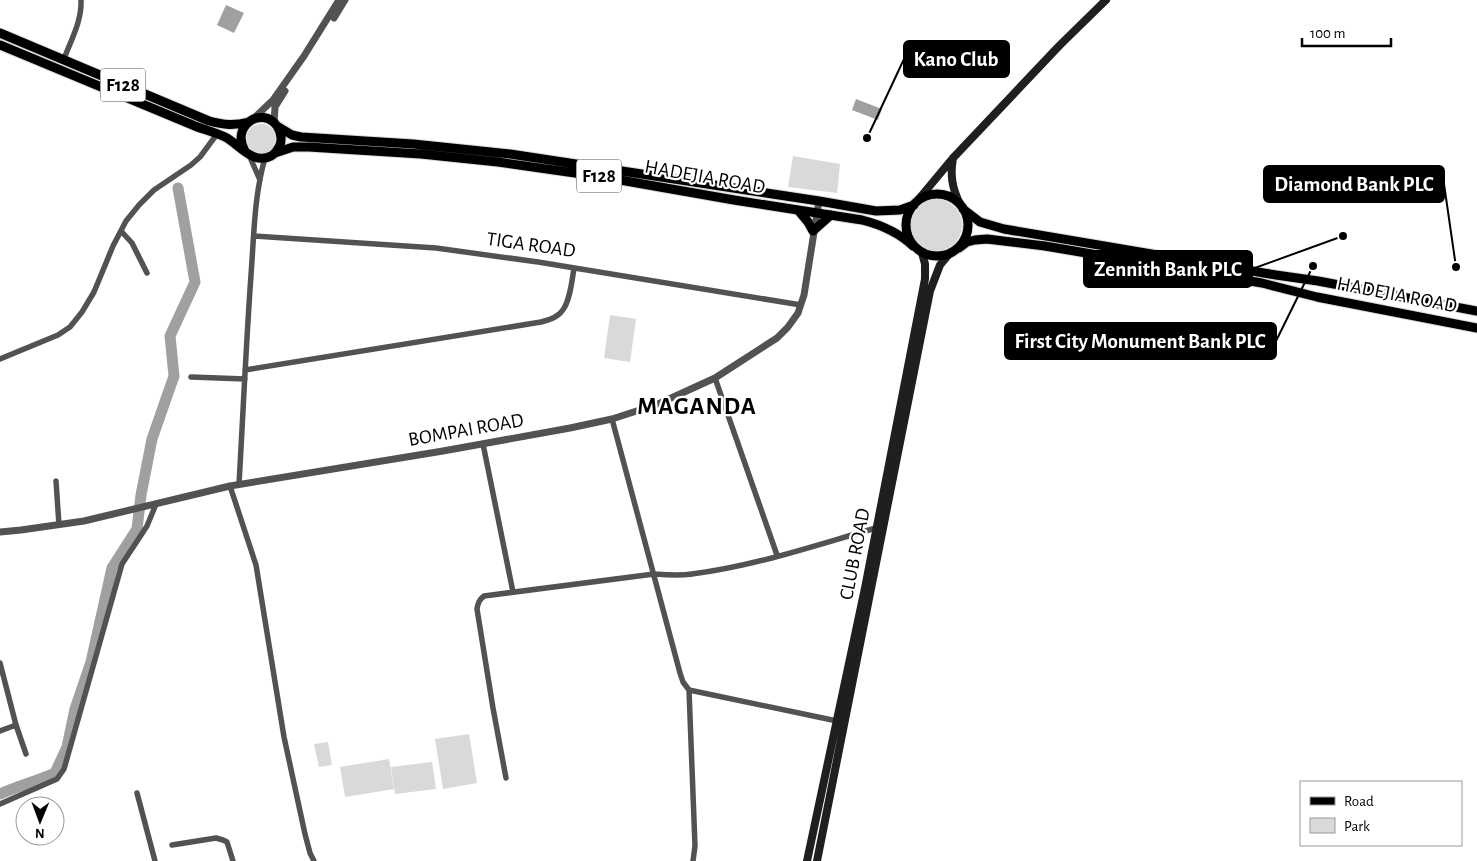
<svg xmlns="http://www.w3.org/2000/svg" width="1477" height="861" font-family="'Alegreya Sans',sans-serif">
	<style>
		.green { fill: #d9d9d9 }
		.water { fill: #a0a0a0 }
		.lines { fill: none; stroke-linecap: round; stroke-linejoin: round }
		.river { stroke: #a0a0a0; stroke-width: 11 }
		.primary-casing { stroke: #dbdbdb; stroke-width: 11 }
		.minor { stroke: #525252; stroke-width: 5.5 }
		.tertiary { stroke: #525252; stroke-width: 7 }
		.secondary { stroke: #1f1f1f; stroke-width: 8 }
		.primary { stroke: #000; stroke-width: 9 }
		.labels { text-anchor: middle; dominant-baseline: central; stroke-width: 4.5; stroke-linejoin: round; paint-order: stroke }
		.shield { fill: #fff; stroke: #4c4c4c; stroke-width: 1 }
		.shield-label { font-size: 19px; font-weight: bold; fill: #000 }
		.street-label { font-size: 20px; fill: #000; stroke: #fff }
		.district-label { font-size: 25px; font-weight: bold; letter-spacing: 1px; fill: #000; stroke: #fff }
		.leader { fill: none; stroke: #000; stroke-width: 2 }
		.callout-dot { fill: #000; stroke: #fff; stroke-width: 2 }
		.callout { fill: #000; stroke: #000; stroke-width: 2 }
		.callout-label { font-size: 21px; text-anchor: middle; font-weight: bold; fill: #fff }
	</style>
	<rect width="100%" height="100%" fill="#fff"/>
	<path class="green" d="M246 139a15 15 0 1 1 30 0a15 15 0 1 1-30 0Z
		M 793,156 L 840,164 L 837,193 L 788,187 Z
		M910 225a26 26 0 1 1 52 0a26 26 0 1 1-52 0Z
		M 610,315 L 636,319 L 630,362 L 604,358 Z
		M 469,734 L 477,783 L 443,789 L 435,739 Z
		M 328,742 L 332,765 L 319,767 L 314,744 Z
		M 389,759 L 394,789 L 345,797 L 340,767 Z
		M 432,762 L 436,789 L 395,794 L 391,767 Z"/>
	<path class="water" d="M 226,5 L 244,13 L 234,33 L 217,25 Z
		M 856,99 L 882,109 L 878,120 L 852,110 Z"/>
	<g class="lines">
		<path class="river" d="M 0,794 C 18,786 37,781 55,773 L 67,747 L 75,709 L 91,662 L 112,568 L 137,529 L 141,495 L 152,439 L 174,376 L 170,336 L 195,282 L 178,188"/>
		<g class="primary-casing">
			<path id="primary" d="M 0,33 L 209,121 C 224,125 234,126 249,122
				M 0,45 L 195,126 C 205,130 217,133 227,138 C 240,146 254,165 271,156 C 275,154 278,149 280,145 C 282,139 281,132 277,126 C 262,105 230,126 245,151
				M 277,126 L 292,135 L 301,137 L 413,144 L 510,154 L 819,201 L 876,211 L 900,210 L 914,205
				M 275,153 L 293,147 L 309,147 L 421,154 L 498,162 L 603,177 L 734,200 L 862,220 C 882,225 898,232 913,246
				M906 225a31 31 0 1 1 62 0a31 31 0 1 1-62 0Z
				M 963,209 L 980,222 L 1004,229 L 1276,275 L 1318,281 L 1477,311
				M 798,210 L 808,222 L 813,231 L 831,215
				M 959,248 L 967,242 L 975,240 L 987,239 L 1045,246 L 1262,283 L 1317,297 L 1477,328"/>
		</g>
		<path class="minor" d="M 64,59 C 71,40 82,21 81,0
			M 249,155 L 260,180
			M 121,231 L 132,243 L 147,273
			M 254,236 L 436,248 L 538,262 L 801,305
			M 0,359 L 58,335 L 70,327 L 82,312 L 94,292 L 113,246 L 126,221 L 139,205 L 154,190 L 191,165 L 200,157 L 217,134
			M 245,370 L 541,322 C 548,320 557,318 562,311 C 570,302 572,280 574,268
			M 191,377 L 245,379
			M 715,378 L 777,555
			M 612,419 L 680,673 L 683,682 L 689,690 L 695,846 L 693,861
			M 483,444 L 513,592
			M 56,481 L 59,525
			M 239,484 C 243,415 246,345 251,275 C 254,236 254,196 265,158
			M 230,486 L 256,565 L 284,737 L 305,834 L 310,853 L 314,861
			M 0,663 L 16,725 L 26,754
			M 689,690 L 837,721
			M 0,731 L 16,725
			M 506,778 L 493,708 L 477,609 C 478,603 479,600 484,596 L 654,574 C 667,575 679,576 692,574 C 755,566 816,545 876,528
			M 137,793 L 155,861
			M 0,804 L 57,779 L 64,769 L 122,564 L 147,526 L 156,504
			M 172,845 L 216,838 L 223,840 L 227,842 L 233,861"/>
		<path class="tertiary" d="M 334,18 L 345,0
			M 252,120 L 273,100 L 304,56 L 339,0
			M 274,123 L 275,107 L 285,91
			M 0,532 L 21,530 L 84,521 L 230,486 L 443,451 L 570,428 L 612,419 L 658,404 L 715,378 L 777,338 L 788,327 L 798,313 L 804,295 L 819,201"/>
		<path class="secondary" d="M 953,158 C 950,175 952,188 960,204
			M 918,200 L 953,158 L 1059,46 L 1106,0
			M 807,861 L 865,588 L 925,279 L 925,264 L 922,253
			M 817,861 L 930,291 L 940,265 L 950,253"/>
		<use href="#primary" class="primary"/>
	</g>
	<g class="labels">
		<g class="shield">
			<rect x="100.5" y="68.5" width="45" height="33" rx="4"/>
			<rect x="576.5" y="159.5" width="45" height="33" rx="4"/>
		</g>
		<g class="shield-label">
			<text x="123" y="85">F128</text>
			<text x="599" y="176">F128</text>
		</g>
		<g class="street-label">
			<text transform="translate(705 177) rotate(10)">HADEJIA ROAD</text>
			<text transform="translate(531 245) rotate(8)">TIGA ROAD</text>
			<text transform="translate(1397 295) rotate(11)">HADEJIA ROAD</text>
			<text transform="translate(466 430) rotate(-10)">BOMPAI ROAD</text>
			<text transform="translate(855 554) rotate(-79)">CLUB ROAD</text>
		</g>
		<g class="district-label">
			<text x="697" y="406">MAGANDA</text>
		</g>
	</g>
	<path class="leader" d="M867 138L904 59M1456 267L1444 184M1343 236L1252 269M1313 266L1276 341"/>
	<g class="callout-dot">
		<circle cx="867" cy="138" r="5"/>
		<circle cx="1456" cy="267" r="5"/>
		<circle cx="1343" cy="236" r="5"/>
		<circle cx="1313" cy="266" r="5"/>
	</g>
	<g class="callout">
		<rect x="904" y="41" width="105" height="36" rx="5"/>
		<rect x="1264" y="166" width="180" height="36" rx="5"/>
		<rect x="1084" y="251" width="168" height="36" rx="5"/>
		<rect x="1005" y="323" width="271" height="36" rx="5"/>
	</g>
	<g class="callout-label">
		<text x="956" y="66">Kano Club</text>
		<text x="1354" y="191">Diamond Bank PLC</text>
		<text x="1168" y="276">Zennith Bank PLC</text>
		<text x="1140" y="348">First City Monument Bank PLC</text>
	</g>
	<rect x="1300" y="781" width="162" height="65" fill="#ffffff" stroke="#999999"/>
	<rect x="1310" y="797" width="25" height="8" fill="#000000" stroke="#999999"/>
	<text x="1344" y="806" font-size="15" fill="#000000">Road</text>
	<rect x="1310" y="818" width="25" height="15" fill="#d9d9d9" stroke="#999999"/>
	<text x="1344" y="831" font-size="15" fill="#000000">Park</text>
	<g transform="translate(40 821) rotate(181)"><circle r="24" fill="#ffffff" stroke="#999999"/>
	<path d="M0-4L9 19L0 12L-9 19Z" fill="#000000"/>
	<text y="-8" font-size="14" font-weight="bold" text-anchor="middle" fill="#000000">N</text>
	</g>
	<path d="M1302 38v8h89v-8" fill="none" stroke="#000000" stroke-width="2.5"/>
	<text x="1310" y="38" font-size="15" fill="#000000" stroke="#ffffff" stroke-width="4" paint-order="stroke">100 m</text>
</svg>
